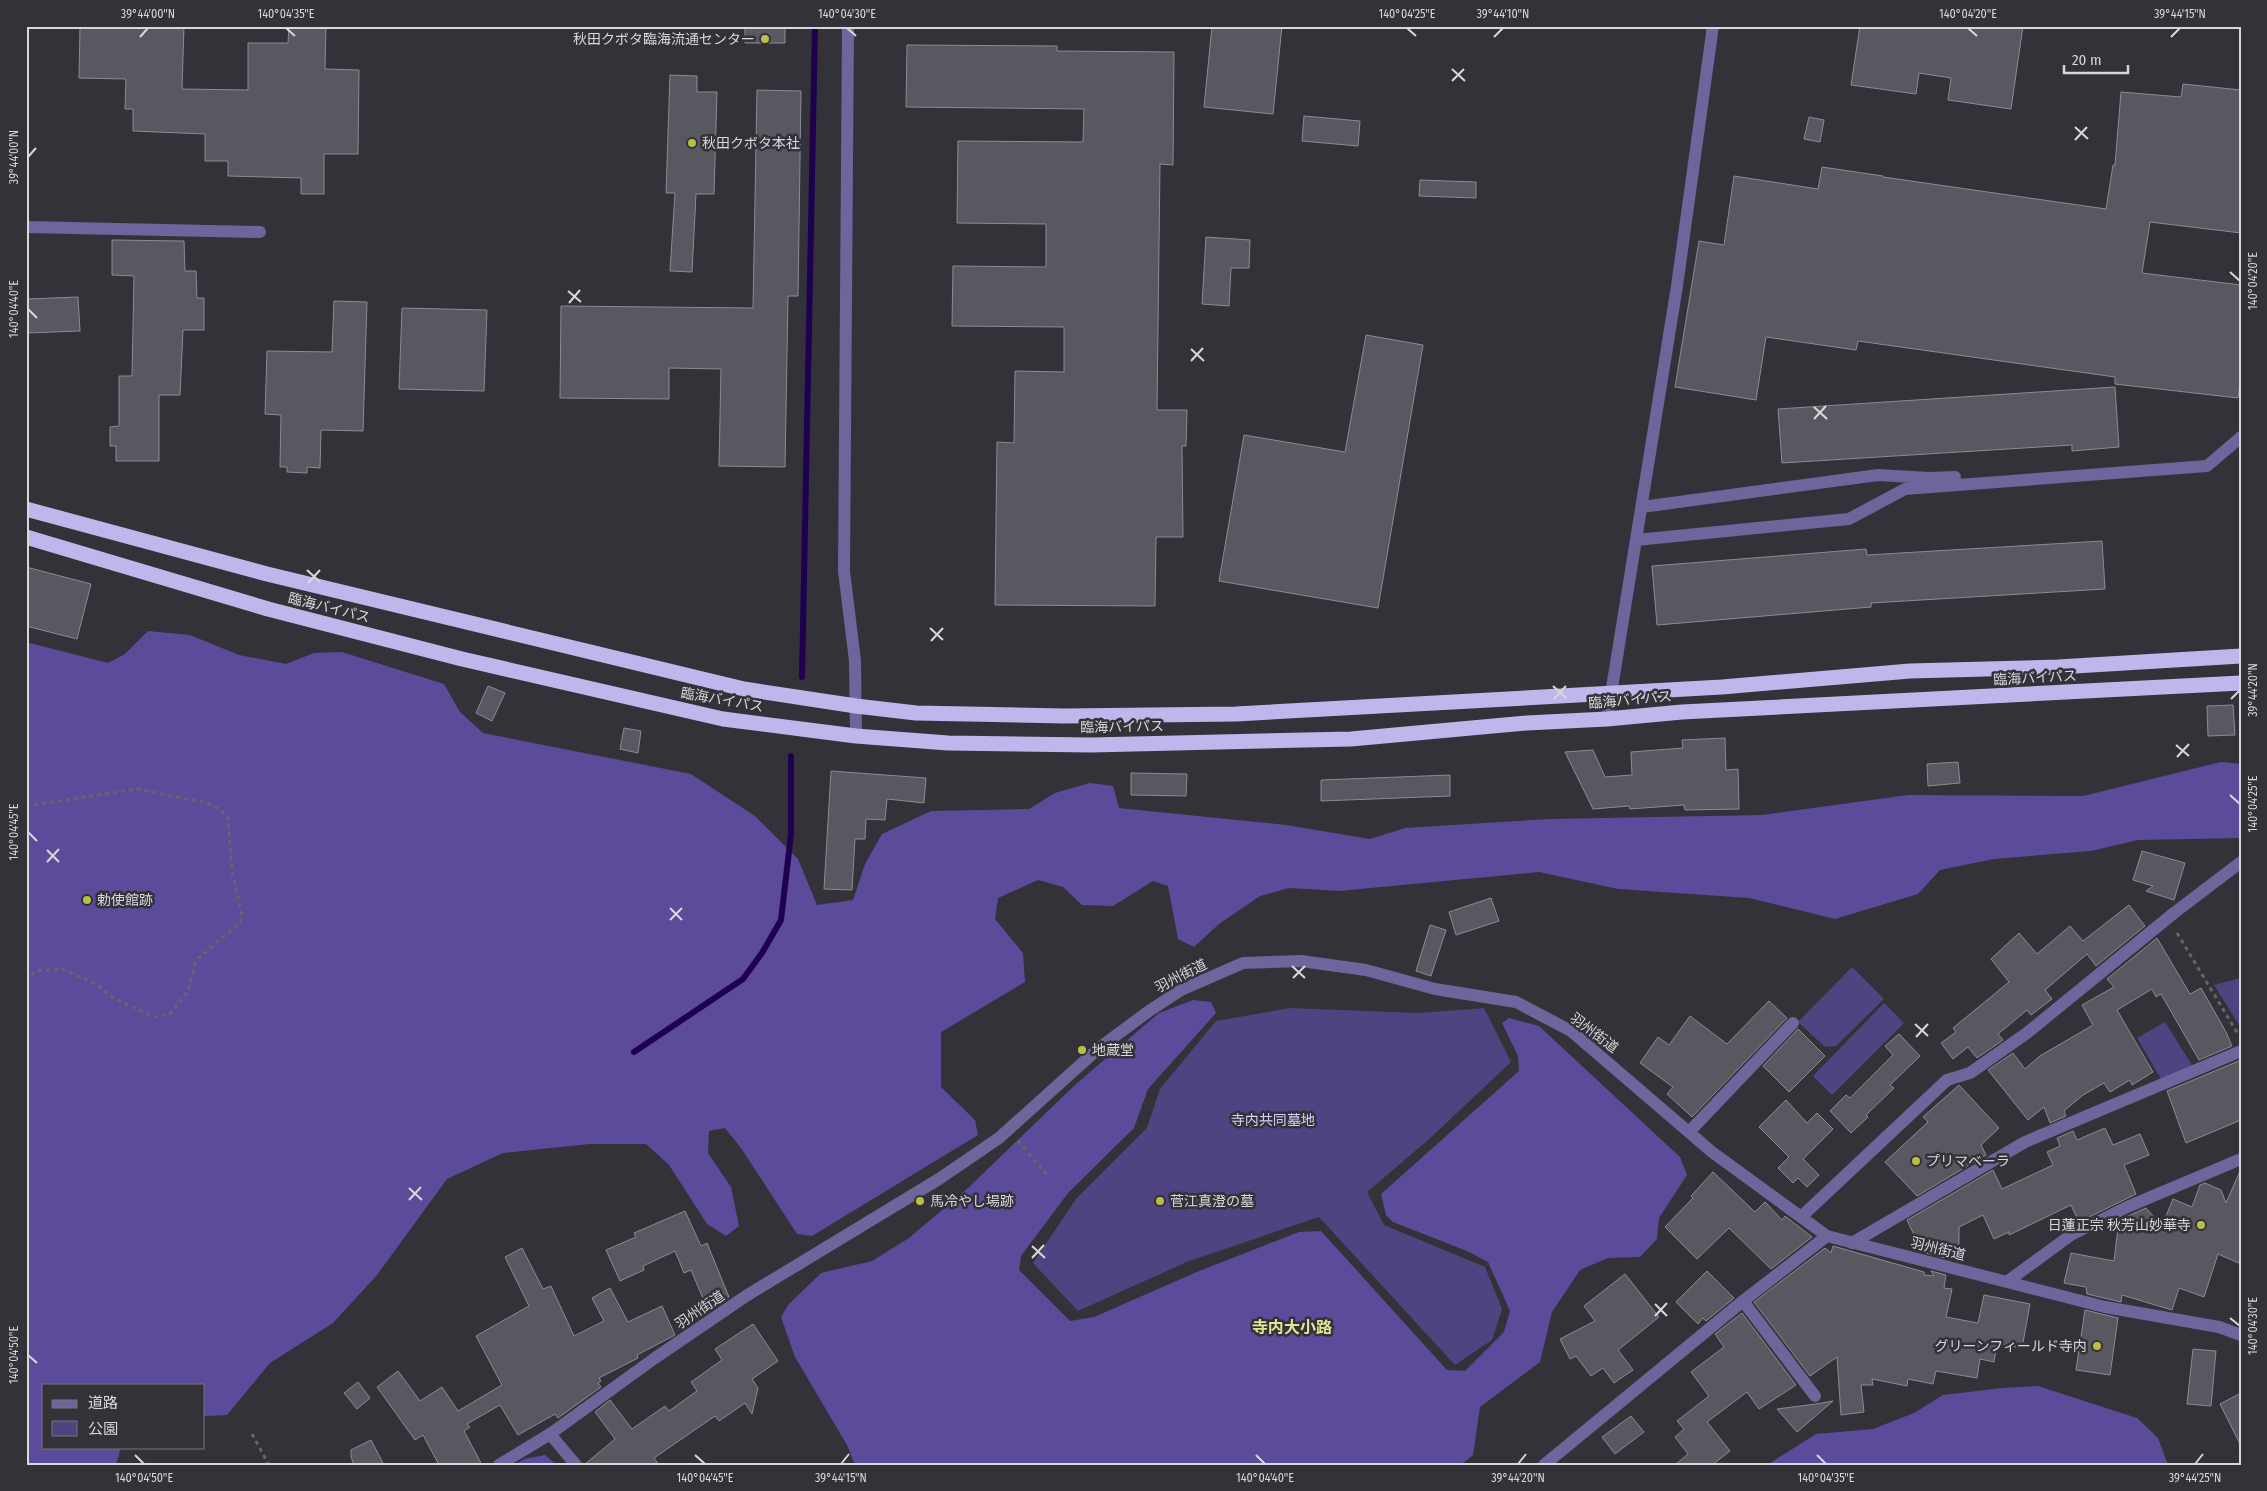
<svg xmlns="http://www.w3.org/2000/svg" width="2267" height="1491" font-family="'Fira Sans Condensed','Noto Sans JP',sans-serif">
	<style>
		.green { fill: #4f4382 }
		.forest { fill: #5b4b9a }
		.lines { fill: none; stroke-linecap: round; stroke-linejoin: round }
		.stream { stroke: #1f004f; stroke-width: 6 }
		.building { fill: #595860; stroke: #8c8b94 }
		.path { stroke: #66656b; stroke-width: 3; stroke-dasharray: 4 4; stroke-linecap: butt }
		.minor { stroke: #6d659b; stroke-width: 12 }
		.highway { stroke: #beb7ec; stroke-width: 15 }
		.ticks { fill: none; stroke: #d8d8dc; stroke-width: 2 }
		.poi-dot { fill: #bdbf43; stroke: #333239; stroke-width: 2 }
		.labels { text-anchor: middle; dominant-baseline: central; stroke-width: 5; stroke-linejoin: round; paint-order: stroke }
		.poi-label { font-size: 14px; fill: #d8d8dc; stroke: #333239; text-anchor: start }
		.street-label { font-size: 14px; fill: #d8d8dc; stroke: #333239 }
		.park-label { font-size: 14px; fill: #d6d1fe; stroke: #333239 }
		.quarter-label { font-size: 16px; font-weight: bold; fill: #e1e495; stroke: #333239 }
		.neatline { fill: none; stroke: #d8d8dc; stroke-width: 2 }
		.ticks-label { font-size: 12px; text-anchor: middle; fill: #d8d8dc }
	</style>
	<rect width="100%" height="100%" fill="#333239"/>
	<path class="green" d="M 1852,967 L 1884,999 L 1836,1046 L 1825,1047 L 1798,1022 Z
		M 2241,978 L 2241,1028 L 2214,985 Z
		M 1884,1003 L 1904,1023 L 1832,1095 L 1813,1076 Z
		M 1290,1008 L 1419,1013 L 1484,1008 L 1511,1062 L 1427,1141 L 1367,1192 L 1384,1225 L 1485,1267 L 1502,1309 L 1492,1340 L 1455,1365 L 1319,1217 L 1189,1261 L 1078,1311 L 1033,1263 L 1076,1199 L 1147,1128 L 1160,1089 L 1216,1021 Z
		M 2165,1022 L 2192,1065 L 2161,1079 L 2137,1038 Z"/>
	<path class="forest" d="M 148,631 L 190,635 L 239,655 L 286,664 L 314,653 L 342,652 L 444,684 L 460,712 L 483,733 L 691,774 L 755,816 L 798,859 L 817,905 L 853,900 L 865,864 L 882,834 L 931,811 L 1029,809 L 1055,793 L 1090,783 L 1113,786 L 1119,808 L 1286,825 L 1370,839 L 1405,828 L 1550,819 L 1762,815 L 1908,795 L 2083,796 L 2221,762 L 2241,764 L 2241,838 L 2138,840 L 2091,851 L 1994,859 L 1940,870 L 1918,894 L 1835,919 L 1749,898 L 1618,889 L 1539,872 L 1339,891 L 1289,888 L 1260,896 L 1219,924 L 1194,947 L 1178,939 L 1168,886 L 1153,881 L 1113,906 L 1082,905 L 1063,887 L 1038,880 L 998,898 L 995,919 L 1023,953 L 1025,982 L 941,1032 L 941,1087 L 975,1120 L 978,1135 L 812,1236 L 797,1234 L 741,1148 L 725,1128 L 709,1131 L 708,1153 L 731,1187 L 739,1226 L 726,1236 L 707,1224 L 669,1165 L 646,1144 L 590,1144 L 503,1153 L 447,1179 L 377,1275 L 333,1323 L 270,1363 L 227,1415 L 204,1416 L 204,1385 L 44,1385 L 44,1447 L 121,1447 L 116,1465 L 26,1465 L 26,642 L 108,663 L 125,654 Z
		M 1193,1000 L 1211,1002 L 1216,1013 L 1148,1089 L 1134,1128 L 1068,1193 L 1021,1256 L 1019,1270 L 1070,1321 L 1094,1317 L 1199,1271 L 1299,1232 L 1321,1231 L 1447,1370 L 1465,1371 L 1504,1332 L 1510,1311 L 1488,1262 L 1467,1251 L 1393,1222 L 1386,1215 L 1381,1194 L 1519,1071 L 1518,1056 L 1502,1023 L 1509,1018 L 1539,1026 L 1680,1157 L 1687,1175 L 1659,1218 L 1657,1239 L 1640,1257 L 1608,1258 L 1580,1270 L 1552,1312 L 1540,1362 L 1480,1407 L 1473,1455 L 1461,1465 L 855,1465 L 847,1445 L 795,1357 L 781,1317 L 788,1305 L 821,1273 L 872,1261 L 909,1238 L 968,1188 L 1076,1084 L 1159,1013 Z
		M 2038,1386 L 2137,1418 L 2158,1438 L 2168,1465 L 1767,1465 L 1816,1434 L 1873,1429 L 1914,1413 L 1943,1395 L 2002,1388 Z
		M 545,1455 L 557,1465 L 514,1465 L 524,1459 Z"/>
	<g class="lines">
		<path class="stream" d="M 802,677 L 815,26
			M 634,1052 L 743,979 L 762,953 L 781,920 L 791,834 L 791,756"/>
	</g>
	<path class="building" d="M 80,26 L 184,26 L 182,89 L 248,90 L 248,43 L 288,43 L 289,26 L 326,26 L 325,69 L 359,70 L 358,154 L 324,154 L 324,194 L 301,194 L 301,178 L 228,176 L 228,161 L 205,161 L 205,134 L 133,131 L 133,109 L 125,109 L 126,79 L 79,78 Z
		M 745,26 L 785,26 L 785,43 L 745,43 Z
		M 1212,26 L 1282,26 L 1273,114 L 1204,107 Z
		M 1860,26 L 2023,26 L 2011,109 L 1948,100 L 1951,78 L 1919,73 L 1916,94 L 1851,85 Z
		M 907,45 L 1057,46 L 1057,51 L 1174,52 L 1173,165 L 1160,164 L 1157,410 L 1187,410 L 1186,446 L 1182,446 L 1183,537 L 1156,537 L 1155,606 L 995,605 L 997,442 L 1014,443 L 1015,371 L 1064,372 L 1064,327 L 952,326 L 953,266 L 1046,267 L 1046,224 L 957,223 L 958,141 L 1083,142 L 1084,109 L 906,107 Z
		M 670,75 L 697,76 L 697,92 L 717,92 L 714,194 L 696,194 L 692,272 L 670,271 L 675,193 L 666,193 Z
		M 2183,84 L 2241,90 L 2241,233 L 2150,222 L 2142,273 L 2241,285 L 2241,377 L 2238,398 L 2115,384 L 2115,377 L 1858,341 L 1856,350 L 1766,337 L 1756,400 L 1675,387 L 1699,241 L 1724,245 L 1734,176 L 1818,189 L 1822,167 L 1883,176 L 1883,177 L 2106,209 L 2113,165 L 2115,165 L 2121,92 L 2181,97 Z
		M 757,90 L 801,91 L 798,296 L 788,296 L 785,467 L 719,466 L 721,369 L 669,368 L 669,399 L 560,398 L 561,306 L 753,308 Z
		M 1304,116 L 1360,121 L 1358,146 L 1302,141 Z
		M 1809,117 L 1824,120 L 1820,142 L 1804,139 Z
		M 1420,180 L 1476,182 L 1476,198 L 1419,196 Z
		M 1206,237 L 1250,240 L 1249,268 L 1231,268 L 1229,306 L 1202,304 Z
		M 112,240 L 184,241 L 185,271 L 196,271 L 197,298 L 204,298 L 204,330 L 183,330 L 180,395 L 159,395 L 159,461 L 116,461 L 116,446 L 110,446 L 110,427 L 119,426 L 119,376 L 132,376 L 134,276 L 112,275 Z
		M 78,297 L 80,331 L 28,333 L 27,299 Z
		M 334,301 L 367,302 L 363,431 L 321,430 L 320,468 L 307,467 L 307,473 L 287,472 L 287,467 L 280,467 L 281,415 L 265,414 L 267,351 L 332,352 Z
		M 402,308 L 487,310 L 484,391 L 399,389 Z
		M 1366,335 L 1423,345 L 1378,608 L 1219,581 L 1244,435 L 1345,452 Z
		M 2115,387 L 2119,447 L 2072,451 L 2072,445 L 1782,463 L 1778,409 Z
		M 2102,541 L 2105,589 L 1871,603 L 1871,607 L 1657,625 L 1652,566 L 1866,549 L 1867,555 Z
		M 26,567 L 91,584 L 77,639 L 26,626 Z
		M 488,686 L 505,693 L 492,721 L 476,713 Z
		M 2233,705 L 2235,735 L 2208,736 L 2207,706 Z
		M 624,728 L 641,731 L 638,753 L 620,749 Z
		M 1725,738 L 1726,770 L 1738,769 L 1739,809 L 1685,810 L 1684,805 L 1630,809 L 1629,806 L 1593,809 L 1565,752 L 1593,750 L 1605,777 L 1632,775 L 1631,752 L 1683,748 L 1682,740 Z
		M 1958,762 L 1960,783 L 1928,786 L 1927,764 Z
		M 831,771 L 926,778 L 924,803 L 887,799 L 885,820 L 866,819 L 865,839 L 855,839 L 852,890 L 824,889 Z
		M 1131,773 L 1187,774 L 1186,796 L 1131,795 Z
		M 1450,775 L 1450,796 L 1321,801 L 1321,780 Z
		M 2142,851 L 2185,863 L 2174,900 L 2146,891 L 2153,886 L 2133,880 Z
		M 1491,898 L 1499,921 L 1456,935 L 1449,912 Z
		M 2129,905 L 2145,926 L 2096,966 L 2087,954 L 2045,990 L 2052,999 L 2031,1015 L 2027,1010 L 1998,1034 L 2003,1040 L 1977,1058 L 1968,1047 L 1953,1059 L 1941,1043 L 1956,1032 L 1953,1028 L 2009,982 L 1991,959 L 2019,933 L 2037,954 L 2070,926 L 2083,941 Z
		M 1430,925 L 1446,930 L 1431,976 L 1416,971 Z
		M 2157,938 L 2190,994 L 2201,988 L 2226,1032 L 2232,1046 L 2199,1060 L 2161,994 L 2156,997 L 2152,989 L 2117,1010 L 2153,1072 L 2132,1085 L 2130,1080 L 2110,1092 L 2104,1083 L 2083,1095 L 2064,1111 L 2066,1116 L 2050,1123 L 2044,1107 L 2028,1120 L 1988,1070 L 2013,1053 L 2025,1069 L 2040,1056 L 2093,1025 L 2082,1005 L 2114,987 L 2107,979 Z
		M 1769,1001 L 1787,1018 L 1692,1117 L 1667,1094 L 1673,1087 L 1640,1063 L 1658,1037 L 1669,1045 L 1690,1016 L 1727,1044 Z
		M 1798,1029 L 1825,1056 L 1789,1092 L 1763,1066 Z
		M 1899,1034 L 1920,1056 L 1890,1085 L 1894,1088 L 1866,1115 L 1868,1117 L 1851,1133 L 1830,1111 L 1846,1095 L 1850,1098 L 1893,1055 L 1885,1046 Z
		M 2241,1060 L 2241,1120 L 2186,1143 L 2167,1091 Z
		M 1959,1085 L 1999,1128 L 1981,1145 L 1986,1155 L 1917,1196 L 1885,1162 L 1928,1122 L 1923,1117 Z
		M 1786,1100 L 1807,1123 L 1817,1113 L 1833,1129 L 1803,1159 L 1819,1175 L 1807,1187 L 1798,1178 L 1793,1183 L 1778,1168 L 1789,1157 L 1759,1127 Z
		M 2105,1128 L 2113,1145 L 2140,1134 L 2149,1155 L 2124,1165 L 2136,1194 L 2079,1222 L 2071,1205 L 2009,1235 L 2009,1232 L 1994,1239 L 1983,1215 L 1959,1227 L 1959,1256 L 1950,1257 L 1949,1259 L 1922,1252 L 1907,1220 L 1993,1170 L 2002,1189 L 2053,1165 L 2047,1152 L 2060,1146 L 2057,1138 L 2073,1131 L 2077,1140 Z
		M 2241,1169 L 2241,1264 L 2218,1254 L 2204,1297 L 2179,1288 L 2172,1310 L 2122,1295 L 2121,1302 L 2087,1294 L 2086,1287 L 2064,1283 L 2071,1253 L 2114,1261 L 2119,1220 L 2146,1208 L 2162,1226 L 2173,1199 L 2192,1207 L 2200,1185 L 2205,1183 L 2221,1190 L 2226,1203 Z
		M 1713,1172 L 1755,1212 L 1765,1202 L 1782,1220 L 1785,1216 L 1812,1237 L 1771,1269 L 1729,1228 L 1697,1259 L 1665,1227 L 1693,1198 L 1691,1196 Z
		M 685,1211 L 701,1246 L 707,1243 L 729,1297 L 707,1308 L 691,1270 L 684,1273 L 675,1251 L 643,1266 L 644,1270 L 620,1281 L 606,1250 L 636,1237 L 634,1233 Z
		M 1833,1246 L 1924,1272 L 1924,1275 L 1934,1276 L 1931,1271 L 1946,1275 L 1944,1288 L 1952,1289 L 1946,1317 L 1978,1323 L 1984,1295 L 2030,1304 L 2022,1348 L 1997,1344 L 1994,1362 L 1980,1359 L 1977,1378 L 1936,1371 L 1933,1384 L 1908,1379 L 1907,1386 L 1872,1379 L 1873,1385 L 1861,1385 L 1864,1412 L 1841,1415 L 1837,1357 L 1810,1376 L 1754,1302 L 1825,1248 L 1831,1253 Z
		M 522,1248 L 543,1289 L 551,1286 L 574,1336 L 604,1321 L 592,1298 L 610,1288 L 628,1322 L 662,1306 L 675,1335 L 637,1355 L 638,1358 L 599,1378 L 601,1381 L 598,1383 L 601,1387 L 558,1418 L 555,1414 L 518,1435 L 500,1405 L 467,1424 L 470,1427 L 464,1431 L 482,1465 L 439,1465 L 423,1435 L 415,1440 L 377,1387 L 398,1371 L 420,1401 L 442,1387 L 458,1411 L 502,1385 L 476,1336 L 529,1306 L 505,1257 Z
		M 1707,1271 L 1734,1298 L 1706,1321 L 1703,1318 L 1698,1324 L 1676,1302 Z
		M 1625,1274 L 1659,1317 L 1618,1350 L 1633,1370 L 1614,1383 L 1603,1368 L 1591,1376 L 1576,1356 L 1570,1359 L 1560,1339 L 1595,1321 L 1584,1306 Z
		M 2085,1310 L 2118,1318 L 2110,1375 L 2076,1370 Z
		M 1742,1313 L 1796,1385 L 1759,1409 L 1747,1392 L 1707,1422 L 1730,1451 L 1712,1465 L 1675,1465 L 1688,1454 L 1675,1437 L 1684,1429 L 1677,1421 L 1709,1396 L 1691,1372 L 1724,1347 L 1715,1334 Z
		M 753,1324 L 778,1361 L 752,1379 L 758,1388 L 752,1414 L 745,1403 L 719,1421 L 715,1416 L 654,1458 L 659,1465 L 584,1465 L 615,1439 L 595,1412 L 610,1400 L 632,1429 L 665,1406 L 669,1411 L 697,1391 L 691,1382 L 722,1360 L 715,1349 Z
		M 2193,1349 L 2216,1351 L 2211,1406 L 2187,1404 Z
		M 358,1382 L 370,1398 L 357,1409 L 344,1393 Z
		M 2241,1393 L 2241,1446 L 2220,1404 Z
		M 1833,1401 L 1797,1432 L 1777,1409 L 1816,1404 Z
		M 1631,1416 L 1644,1432 L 1615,1454 L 1602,1437 Z
		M 371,1440 L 384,1465 L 354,1465 L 351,1457 L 351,1450 Z"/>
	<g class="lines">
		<path class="path" d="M 26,806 L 137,789 L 207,803 L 221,810 L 228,819 L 232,871 L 242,915 L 241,922 L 196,960 L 188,991 L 170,1014 L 154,1017 L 113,998 L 96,984 L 62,969 L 37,971 L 26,978
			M 2177,933 L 2238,1034
			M 1018,1141 L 1049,1177
			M 252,1434 L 269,1465"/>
		<path class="minor" d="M 848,26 L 844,571 L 855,661 L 856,736
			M 26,227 L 260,232
			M 1642,507 L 1878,475 L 1929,478 L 1955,477
			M 1636,540 L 1849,519 L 1905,489 L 2207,466 L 2241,437
			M 1607,719 L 1677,286 L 1713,26
			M 1689,1132 L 1793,1023
			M 1801,1217 L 1947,1080 L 1970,1073 L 2027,1033 L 2174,913 L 2241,862
			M 1852,1243 L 2025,1142 L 2241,1051
			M 2008,1281 L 2071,1235 L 2127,1207 L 2241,1159
			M 1743,1301 L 1815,1396
			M 550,1434 L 576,1465
			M 499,1465 L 550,1434 L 655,1358 L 746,1296 L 939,1179 L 999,1138 L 1099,1048 L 1149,1011 L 1181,990 L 1243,963 L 1301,961 L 1366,970 L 1435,989 L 1516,1002 L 1571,1031 L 1712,1152 L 1827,1236 L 2105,1307 L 2219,1327 L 2241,1335
			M 1544,1465 L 1743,1301 L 1827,1236"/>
		<path class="highway" d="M 26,509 L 267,574 L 744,689 L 856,706 L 916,713 L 1065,716 L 1236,714 L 1722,687 L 1910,671 L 2058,667 L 2241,656
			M 26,537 L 268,609 L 462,659 L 723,719 L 856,736 L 948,743 L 1091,745 L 1351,739 L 1527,723 L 1607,719 L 1682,712 L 2241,683"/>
	</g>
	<path class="ticks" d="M 286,28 L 295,36M 847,28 L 856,36M 1407,28 L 1416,36M 1968,28 L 1977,36M 140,37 L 148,28M 1494,37 L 1503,28M 2171,37 L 2180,28M 1452,69 L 1465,81M 1452,81 L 1464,69M 2075,127 L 2088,139M 2075,140 L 2087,127M 28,157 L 36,148M 2230,272 L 2240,281M 568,291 L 581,302M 569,303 L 580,290M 28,309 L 37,318M 1191,349 L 1204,361M 1191,361 L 1203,348M 1814,407 L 1827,419M 1814,419 L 1826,406M 307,570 L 320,582M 308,583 L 320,570M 930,628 L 943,640M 931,641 L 943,628M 1553,686 L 1566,698M 1554,699 L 1566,686M 2231,699 L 2240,690M 2176,745 L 2189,756M 2177,757 L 2189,744M 2230,795 L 2240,804M 28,832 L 37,841M 47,850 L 59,862M 47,862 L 59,849M 670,908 L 682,920M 670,920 L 682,908M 1292,966 L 1305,978M 1293,978 L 1305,966M 1915,1024 L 1928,1036M 1916,1037 L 1928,1024M 409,1188 L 422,1200M 409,1200 L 421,1187M 1032,1246 L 1045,1258M 1032,1258 L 1044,1245M 1655,1304 L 1667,1316M 1655,1316 L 1667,1303M 2230,1318 L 2240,1326M 28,1355 L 37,1363M 135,1455 L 144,1464M 695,1455 L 705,1464M 1256,1455 L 1265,1464M 1817,1455 L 1826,1464M 841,1464 L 849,1454M 1518,1464 L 1526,1454M 2195,1464 L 2203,1454"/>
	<g class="poi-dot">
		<circle cx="765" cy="39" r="5"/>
		<circle cx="692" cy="143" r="5"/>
		<circle cx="87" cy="900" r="5"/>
		<circle cx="1082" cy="1050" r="5"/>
		<circle cx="1916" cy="1161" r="5"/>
		<circle cx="920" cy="1201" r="5"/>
		<circle cx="1160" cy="1201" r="5"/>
		<circle cx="2201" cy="1225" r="5"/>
		<circle cx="2097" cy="1346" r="5"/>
	</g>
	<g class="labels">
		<g class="poi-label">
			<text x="755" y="39" text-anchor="end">秋田クボタ臨海流通センター</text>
			<text x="702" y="143">秋田クボタ本社</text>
			<text x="97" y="900">勅使館跡</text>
			<text x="1092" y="1050">地蔵堂</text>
			<text x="1926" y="1161">プリマベーラ</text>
			<text x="930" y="1201">馬冷やし場跡</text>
			<text x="1170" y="1201">菅江真澄の墓</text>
			<text x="2191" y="1225" text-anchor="end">日蓮正宗 秋芳山妙華寺</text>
			<text x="2087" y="1346" text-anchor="end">グリーンフィールド寺内</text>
		</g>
		<g class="street-label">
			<text transform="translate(329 608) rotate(14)">臨海バイパス</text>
			<text transform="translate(2035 678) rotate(-3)">臨海バイパス</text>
			<text transform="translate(722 700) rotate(10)">臨海バイパス</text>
			<text transform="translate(1630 700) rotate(-5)">臨海バイパス</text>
			<text transform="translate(1122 727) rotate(-1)">臨海バイパス</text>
			<text transform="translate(1181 976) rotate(-27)">羽州街道</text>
			<text transform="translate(1594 1033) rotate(37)">羽州街道</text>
			<text transform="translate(1938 1249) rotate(14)">羽州街道</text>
			<text transform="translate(700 1310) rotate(-34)">羽州街道</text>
		</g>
		<g class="park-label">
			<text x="1273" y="1120">寺内共同墓地</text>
		</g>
		<g class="quarter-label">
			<text x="1292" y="1327">寺内大小路</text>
		</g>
	</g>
	<rect width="2267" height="1491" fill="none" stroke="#333239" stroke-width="55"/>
	<rect x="42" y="1384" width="162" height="65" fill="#333239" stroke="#75747a"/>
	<rect x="52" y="1400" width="25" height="8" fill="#6d659b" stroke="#75747a"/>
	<text x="88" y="1408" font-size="15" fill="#d8d8dc">道路</text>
	<rect x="52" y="1421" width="25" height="15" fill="#4f4382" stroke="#75747a"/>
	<text x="88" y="1434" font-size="15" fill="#d8d8dc">公園</text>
	<path d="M2064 65v8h64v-8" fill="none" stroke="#d8d8dc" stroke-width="2.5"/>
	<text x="2072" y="65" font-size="15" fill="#d8d8dc" stroke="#333239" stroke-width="4" paint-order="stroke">20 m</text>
	<rect x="28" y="28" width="2212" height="1436" class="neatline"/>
	<g class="ticks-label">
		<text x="148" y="18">39°44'00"N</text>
		<text x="286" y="18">140°04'35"E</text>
		<text x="847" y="18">140°04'30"E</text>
		<text x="1407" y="18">140°04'25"E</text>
		<text x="1503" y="18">39°44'10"N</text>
		<text x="1968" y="18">140°04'20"E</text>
		<text x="2180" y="18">39°44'15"N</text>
		<text transform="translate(14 157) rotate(-90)" y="4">39°44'00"N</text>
		<text transform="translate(2253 281) rotate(-90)" y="4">140°04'20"E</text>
		<text transform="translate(14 309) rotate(-90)" y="4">140°04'40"E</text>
		<text transform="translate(2253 690) rotate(-90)" y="4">39°44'20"N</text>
		<text transform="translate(2253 804) rotate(-90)" y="4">140°04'25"E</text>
		<text transform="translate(14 832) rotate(-90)" y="4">140°04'45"E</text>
		<text transform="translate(2253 1326) rotate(-90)" y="4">140°04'30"E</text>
		<text transform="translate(14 1355) rotate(-90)" y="4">140°04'50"E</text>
		<text x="144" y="1482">140°04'50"E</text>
		<text x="705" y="1482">140°04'45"E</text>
		<text x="841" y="1482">39°44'15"N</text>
		<text x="1265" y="1482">140°04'40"E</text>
		<text x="1518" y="1482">39°44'20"N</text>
		<text x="1826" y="1482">140°04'35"E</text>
		<text x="2195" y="1482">39°44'25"N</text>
	</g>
</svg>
